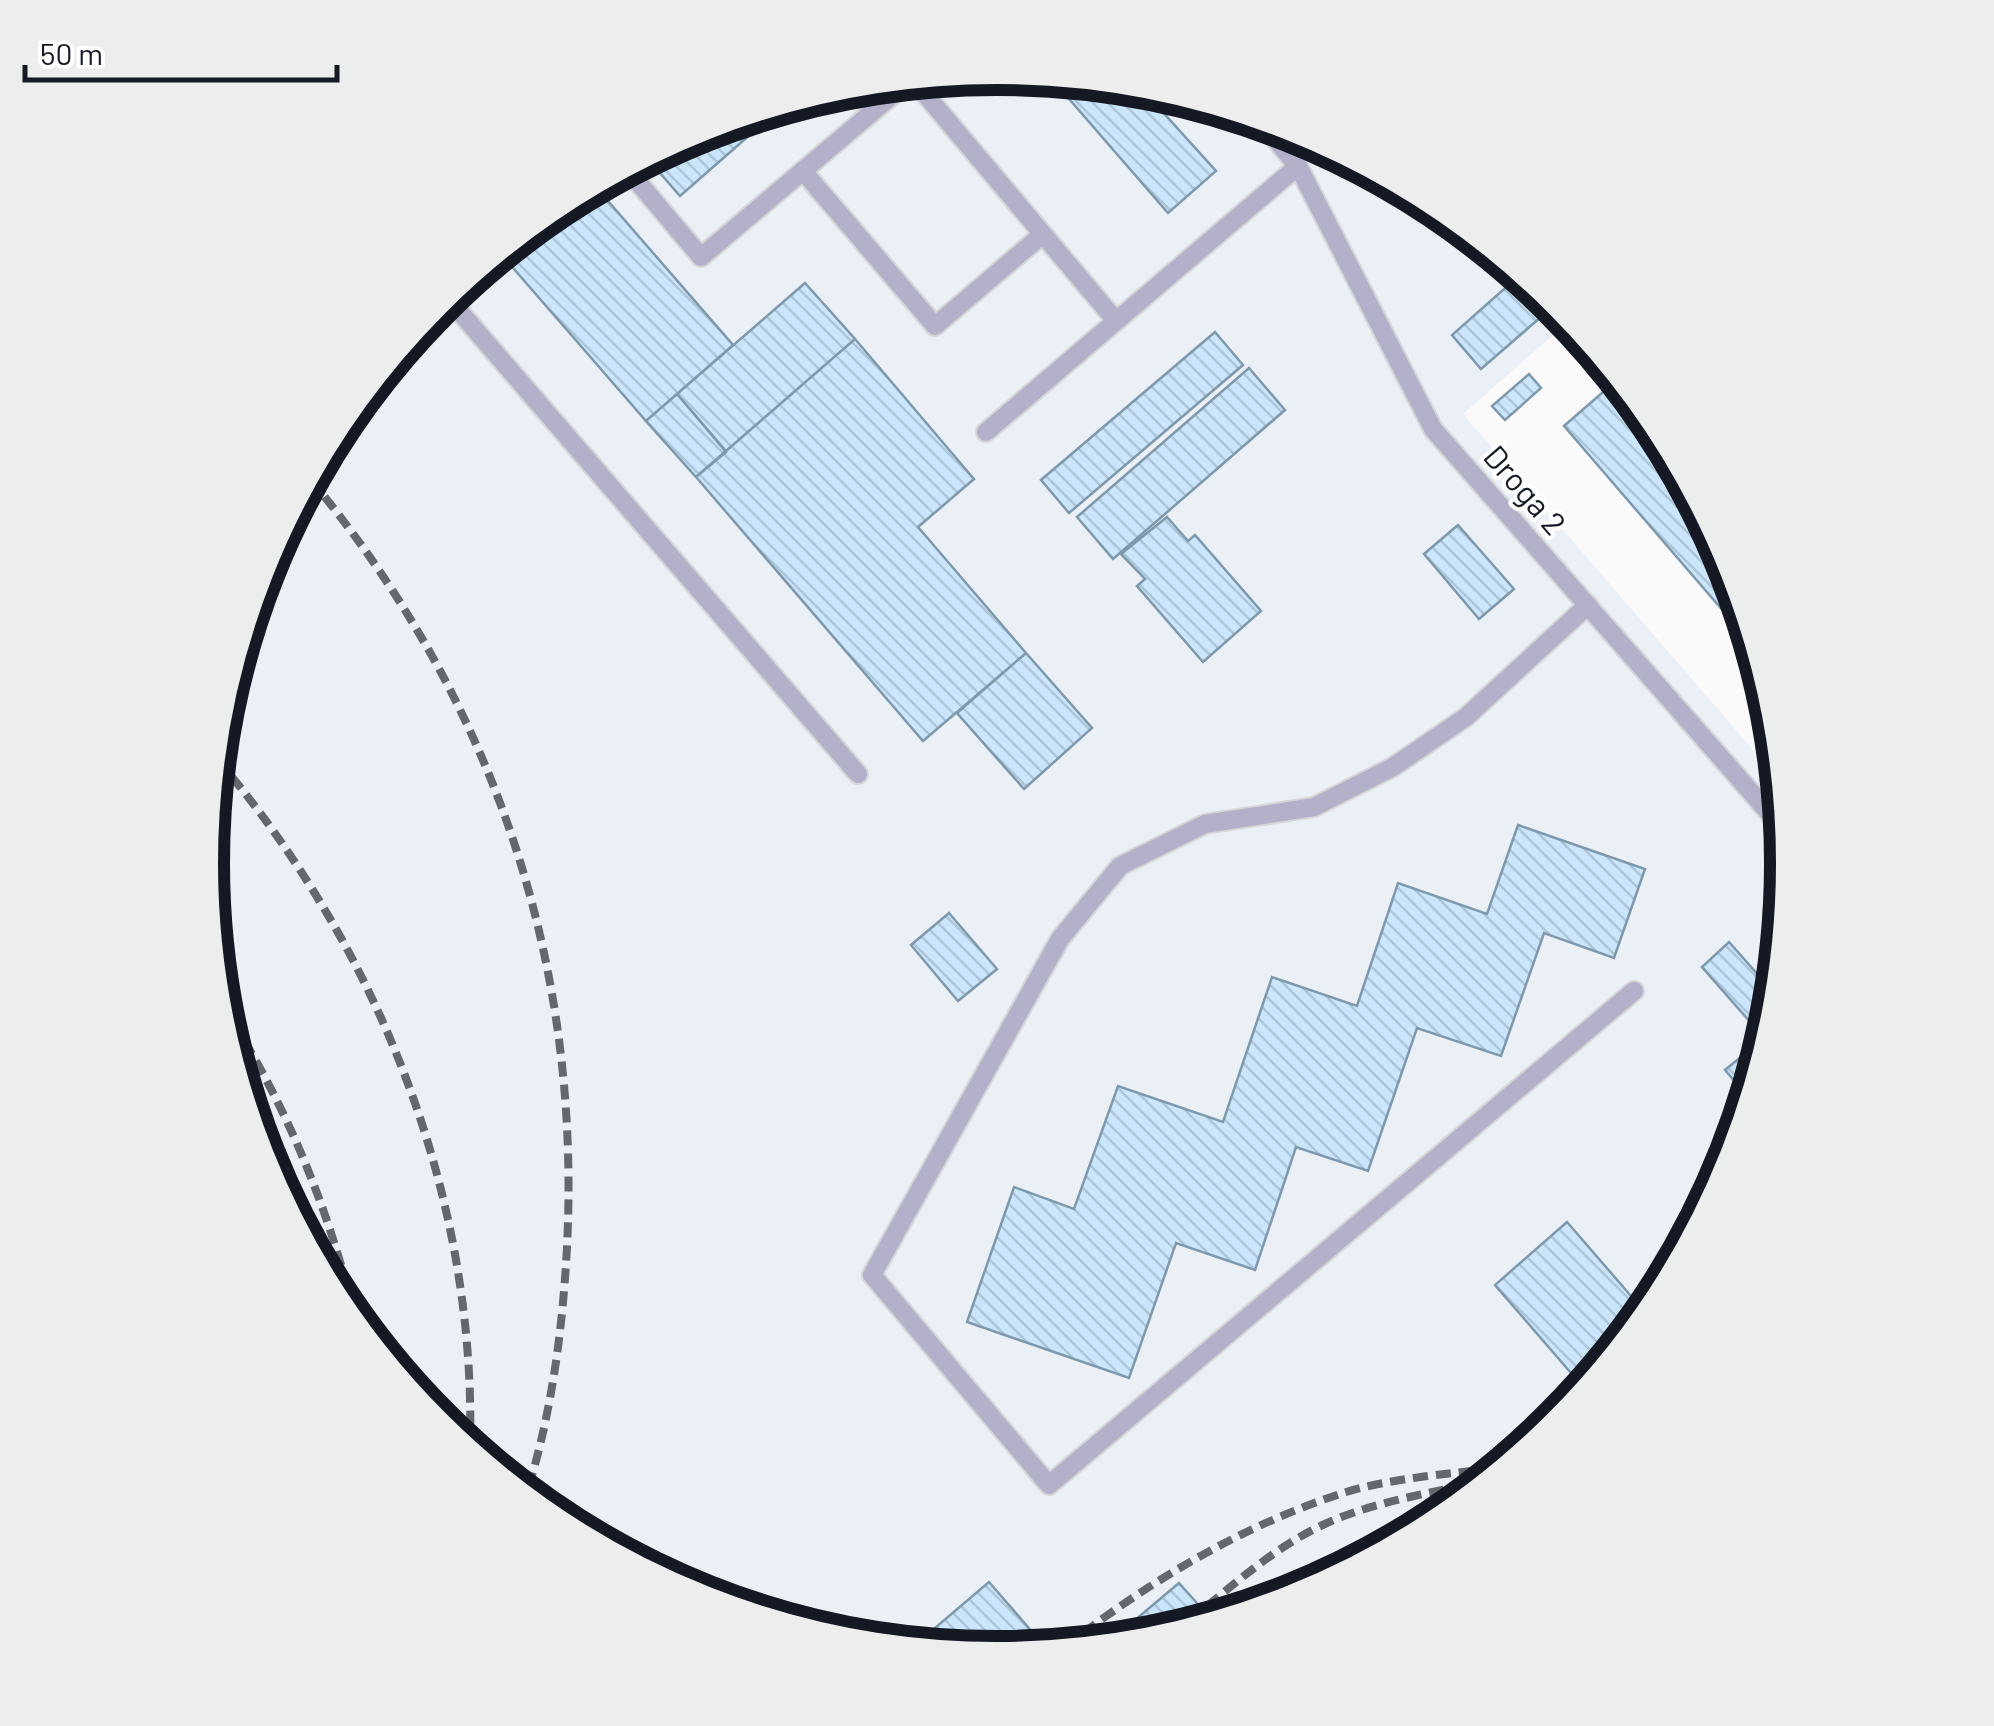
<svg xmlns="http://www.w3.org/2000/svg" width="1994" height="1726" font-family="Barlow,sans-serif">
	<style>
		.built { fill: #ebeff6 }
		.building { fill: url(#building-back-hatch); stroke: #7e98ac; stroke-width: 2.5 }
		.lines { fill: none; stroke-linecap: round; stroke-linejoin: round }
		.service-casing { stroke: #d5d6d8; stroke-width: 22 }
		.service { stroke: #b3b1c9; stroke-width: 18 }
		.rail { stroke: #64676d; stroke-width: 8; stroke-dasharray: 15 8; stroke-linecap: butt }
		.labels { text-anchor: middle; dominant-baseline: central; stroke-width: 8; stroke-linejoin: round; paint-order: stroke }
		.street-label { font-size: 32px; fill: #151923; stroke: #fff }
		.rim { fill: none; stroke: #151923; stroke-width: 12 }
	</style>
	<defs>
		<pattern id="building-back-hatch" width="6" height="6" patternUnits="userSpaceOnUse" patternTransform="scale(2.5)"><rect width="6" height="6" fill="#cbe6fc"/><path d="M-1 5l2 2M0 0l6 6M5-1l2 2" fill="none" stroke="#adc5d8"/></pattern>
	</defs>
	<rect width="100%" height="100%" fill="#fafafa"/>
	<path class="built" d="M 998,73 L 1152,88 L 1300,133 L 1437,206 L 1556,304 L 1570,320 L 1463,414 L 1779,780 L 1787,864 L 1772,1018 L 1727,1166 L 1654,1303 L 1556,1422 L 1436,1521 L 1299,1594 L 1151,1638 L 996,1653 L 842,1638 L 694,1593 L 557,1520 L 438,1422 L 339,1302 L 266,1165 L 222,1017 L 207,862 L 222,708 L 267,560 L 340,423 L 438,304 L 558,205 L 695,132 L 843,88 Z"/>
	<path class="building" d="M 1051,78 L 1140,87 L 1216,171 L 1168,213 Z
		M 784,105 L 680,196 L 647,158 L 695,132 Z
		M 595,186 L 733,345 L 646,421 L 500,253 L 558,205 Z
		M 1520,275 L 1556,304 L 1481,369 L 1452,335 Z
		M 805,283 L 855,339 L 726,451 L 677,394 Z
		M 1215,332 L 1243,365 L 1069,513 L 1041,480 Z
		M 855,339 L 974,479 L 918,527 L 1026,653 L 923,741 L 696,477 Z
		M 1249,368 L 1285,410 L 1113,559 L 1077,517 Z
		M 1529,374 L 1541,388 L 1505,420 L 1492,406 Z
		M 1618,379 L 1655,424 L 1728,561 L 1740,601 L 1725,613 L 1564,426 Z
		M 677,394 L 726,452 L 696,477 L 646,421 Z
		M 1167,517 L 1188,541 L 1195,535 L 1261,611 L 1203,662 L 1137,586 L 1145,579 L 1121,554 Z
		M 1458,525 L 1514,589 L 1479,619 L 1424,554 Z
		M 1026,653 L 1092,728 L 1024,789 L 957,713 Z
		M 1772,708 L 1772,709 L 1775,737 L 1759,719 Z
		M 1518,825 L 1645,869 L 1614,958 L 1544,933 L 1501,1056 L 1417,1028 L 1368,1171 L 1296,1147 L 1255,1270 L 1176,1243 L 1129,1378 L 967,1322 L 1014,1187 L 1074,1209 L 1118,1086 L 1223,1122 L 1272,977 L 1357,1006 L 1398,883 L 1487,914 Z
		M 949,913 L 997,969 L 958,1001 L 911,945 Z
		M 1729,942 L 1775,994 L 1774,1003 L 1751,1023 L 1702,967 Z
		M 1759,1042 L 1763,1047 L 1748,1097 L 1725,1070 Z
		M 1567,1222 L 1644,1311 L 1571,1373 L 1495,1285 Z
		M 989,1582 L 1047,1649 L 996,1653 L 915,1645 Z
		M 1179,1583 L 1212,1620 L 1151,1638 L 1109,1642 Z"/>
	<g class="lines">
		<g class="service-casing">
			<path id="service" d="M 914,81 L 1116,321
				M 1259,120 L 1298,166 L 1433,429 L 1772,816 L 1787,867
				M 627,169 L 701,257 L 909,81
				M 803,171 L 935,326 L 1043,234
				M 447,297 L 858,774
				M 986,432 L 1298,166
				M 1588,605 L 1466,717 L 1393,767 L 1314,807 L 1205,824 L 1120,866 L 1060,939 L 872,1275 L 1049,1485 L 1634,991"/>
		</g>
		<use href="#service" class="service"/>
		<path class="rail" d="M 310,479 C 497,703 585,973 566,1264 C 561,1341 550,1420 526,1495
			M 217,759 C 379,949 477,1197 470,1448
			M 220,1002 C 284,1098 330,1210 356,1322
			M 1207,1606 C 1245,1575 1282,1543 1327,1523 C 1376,1501 1432,1493 1484,1481
			M 1065,1647 C 1148,1582 1240,1527 1340,1494 C 1384,1479 1453,1473 1500,1468"/>
	</g>
	<g class="labels">
		<g class="street-label">
			<text transform="translate(1526 489) rotate(49)">Droga 2</text>
		</g>
	</g>
	<path d="M0 0H1994V1726H0ZM224 863a773 773 0 1 1 1546 0a773 773 0 1 1-1546 0Z" fill="#eceded" fill-rule="evenodd"/>
	<path class="rim" d="M224 863a773 773 0 1 1 1546 0a773 773 0 1 1-1546 0Z"/>
	<path d="M25 65v15h312v-15" fill="none" stroke="#151923" stroke-width="5"/>
	<text x="40" y="65" font-size="30" fill="#151923" stroke="#ffffff" stroke-width="8" paint-order="stroke">50 m</text>
</svg>
